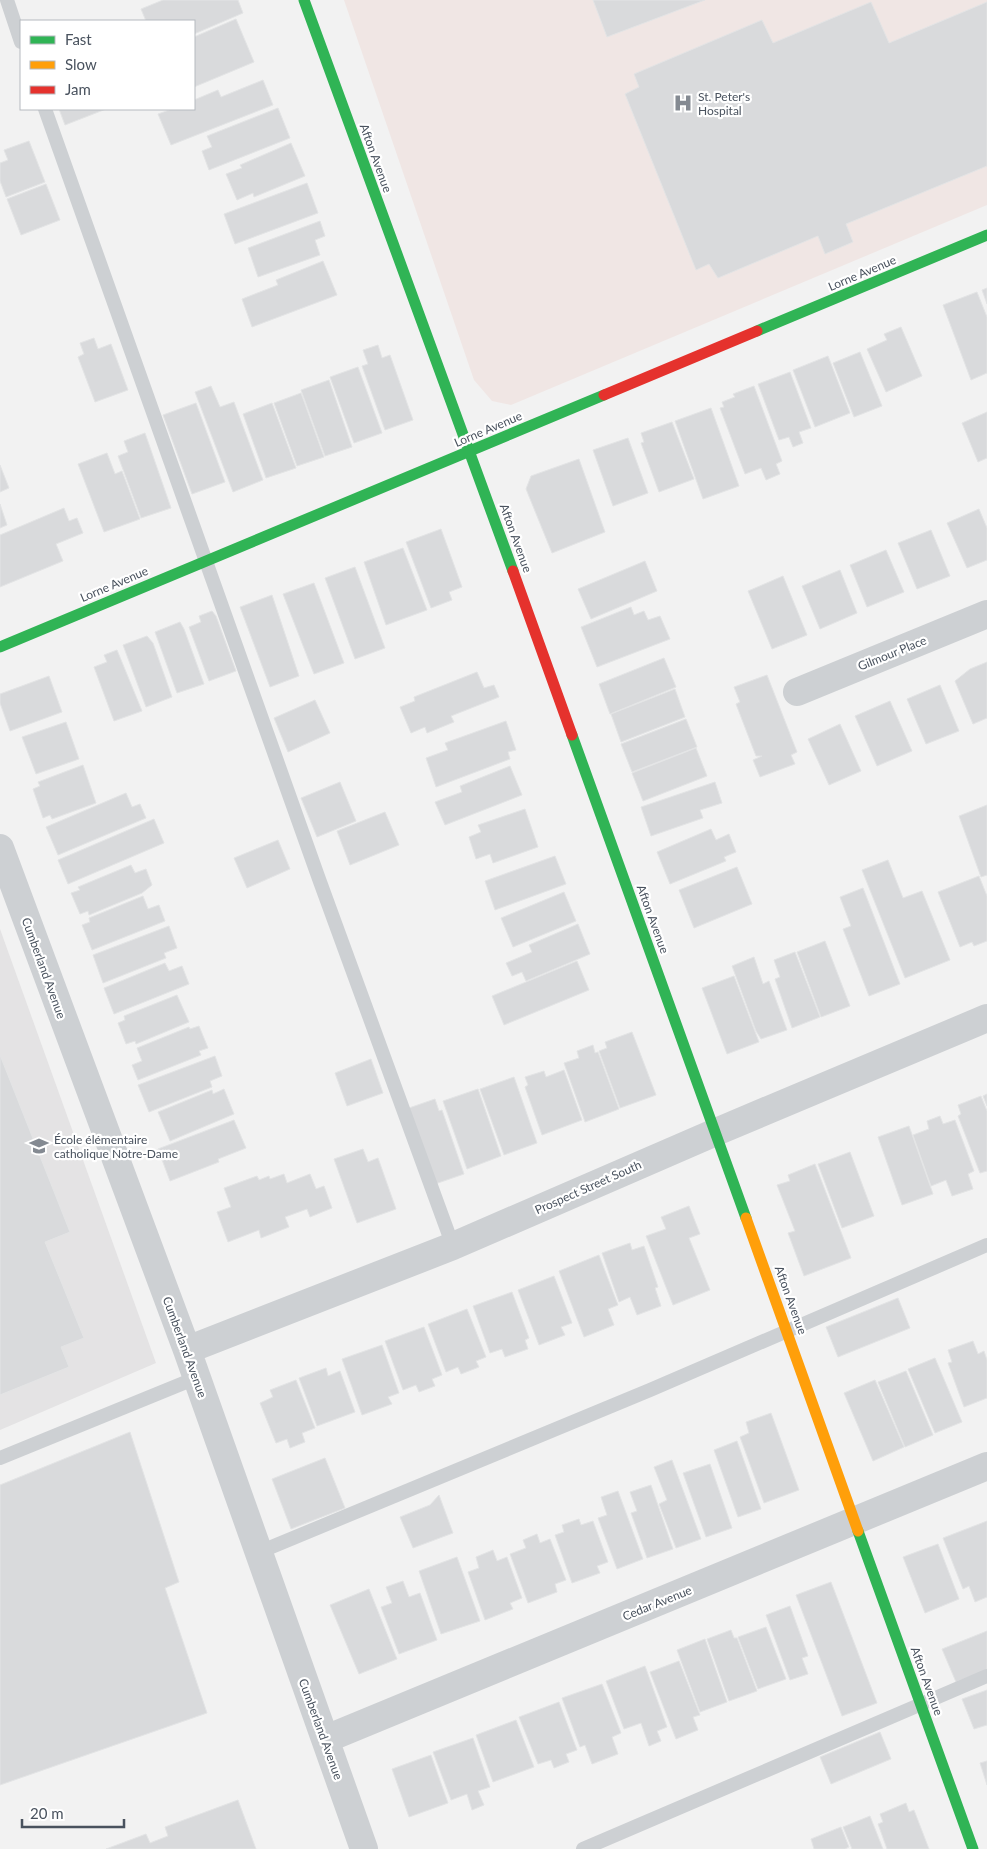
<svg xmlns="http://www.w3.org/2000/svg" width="987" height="1849" font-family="Lato,sans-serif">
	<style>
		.education { fill: #e4e3e4 }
		.medical { fill: #f0e6e4 }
		.building { fill: #d9dadc; stroke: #e3e4e5 }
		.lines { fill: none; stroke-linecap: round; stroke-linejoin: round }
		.lane { stroke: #cdd0d3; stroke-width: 14 }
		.street { stroke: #cdd0d3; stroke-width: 28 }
		.fast { stroke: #30b455; stroke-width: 11 }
		.slow { stroke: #ff9f0a; stroke-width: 11 }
		.jam { stroke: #e5322d; stroke-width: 11 }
		.labels { text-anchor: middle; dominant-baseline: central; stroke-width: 4.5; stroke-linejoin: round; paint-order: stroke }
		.poi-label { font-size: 12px; fill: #49525e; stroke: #fff; text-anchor: start }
		.street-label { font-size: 12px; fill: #49525e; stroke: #fff }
	</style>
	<rect width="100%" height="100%" fill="#f2f2f2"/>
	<path class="education" d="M 0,929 L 156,1363 L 0,1430 Z"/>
	<path class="medical" d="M 344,0 L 987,0 L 987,205 L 511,405 L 492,401 L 474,380 Z"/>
	<path class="building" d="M 163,0 L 238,0 L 243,13 L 194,34 L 194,21 L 146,21 L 141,9 Z
		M 593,0 L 705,0 L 607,37 Z
		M 871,2 L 889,43 L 987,2 L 987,166 L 846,224 L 853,242 L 825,254 L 818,236 L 718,278 L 709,264 L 696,270 L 625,94 L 639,87 L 634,74 L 762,20 L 773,43 Z
		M 236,19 L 254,62 L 194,87 L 194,37 Z
		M 263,80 L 273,105 L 171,145 L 158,114 L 172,109 L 194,109 L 194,100 L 218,90 L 221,97 Z
		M 278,108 L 290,138 L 209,170 L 202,151 L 212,147 L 207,136 Z
		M 59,109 L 106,109 L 65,125 Z
		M 29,141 L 45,182 L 6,197 L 0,181 L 0,163 L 8,160 L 4,150 Z
		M 291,143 L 305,176 L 254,197 L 253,193 L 237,200 L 226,174 L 242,168 L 240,165 Z
		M 307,183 L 318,213 L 235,244 L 224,214 Z
		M 46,184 L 60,220 L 21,235 L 7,199 Z
		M 320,221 L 325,236 L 315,240 L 320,255 L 258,277 L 248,248 Z
		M 323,261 L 337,295 L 252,327 L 242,299 L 278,285 L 276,280 Z
		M 987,288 L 987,304 L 982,290 Z
		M 977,292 L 987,317 L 987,373 L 971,380 L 943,305 Z
		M 901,327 L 922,376 L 886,392 L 867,349 L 887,340 L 884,334 Z
		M 94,338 L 98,349 L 111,344 L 128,390 L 95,402 L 78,357 L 84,354 L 80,343 Z
		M 378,345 L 382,358 L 390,355 L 413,420 L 385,430 L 362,366 L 368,364 L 363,350 Z
		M 860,352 L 882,406 L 854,417 L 833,363 Z
		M 828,356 L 850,413 L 815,427 L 793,370 Z
		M 358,367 L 382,433 L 354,443 L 330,377 Z
		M 790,372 L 811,428 L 799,432 L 803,443 L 793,447 L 789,437 L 779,440 L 758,384 Z
		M 329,380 L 352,447 L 325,456 L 301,390 Z
		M 211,386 L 220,407 L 234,402 L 263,480 L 233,492 L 195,392 Z
		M 754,386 L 782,461 L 776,464 L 780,474 L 766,480 L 761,468 L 745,474 L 720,408 L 724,407 L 722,402 L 735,397 L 733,394 Z
		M 301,393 L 324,457 L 297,466 L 274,403 Z
		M 196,403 L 225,482 L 192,494 L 163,415 Z
		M 272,403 L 296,468 L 266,478 L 243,414 Z
		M 711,408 L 739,486 L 703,499 L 675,421 Z
		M 987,412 L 987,458 L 978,462 L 962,423 Z
		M 672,422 L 694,479 L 659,492 L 641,443 L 644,442 L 641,433 Z
		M 145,433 L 171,508 L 141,518 L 118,456 L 128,452 L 124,441 Z
		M 628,438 L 648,493 L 613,506 L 593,450 Z
		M 107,453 L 115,474 L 122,471 L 140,519 L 104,532 L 78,464 Z
		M 579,459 L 605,532 L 552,553 L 526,489 L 531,476 Z
		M 0,465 L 9,488 L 0,492 Z
		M 0,504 L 7,525 L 0,528 Z
		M 64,508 L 69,521 L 77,518 L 83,533 L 56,544 L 63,561 L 0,587 L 0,535 Z
		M 979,509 L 987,528 L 987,560 L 967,568 L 947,523 Z
		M 441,529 L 462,587 L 449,592 L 452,600 L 431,608 L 406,542 Z
		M 931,530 L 950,576 L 917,589 L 898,543 Z
		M 403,548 L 427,610 L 386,625 L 364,562 Z
		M 886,550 L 904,592 L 867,607 L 850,565 Z
		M 645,561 L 657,591 L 591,619 L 578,589 Z
		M 355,567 L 385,648 L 355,659 L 325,578 Z
		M 840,570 L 857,613 L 820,629 L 802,586 Z
		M 783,576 L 807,635 L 772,649 L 748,591 Z
		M 314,583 L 344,663 L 314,674 L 283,594 Z
		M 272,595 L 299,676 L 270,687 L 240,607 Z
		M 631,607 L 634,615 L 644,611 L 648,620 L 660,616 L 670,639 L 597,667 L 581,627 Z
		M 212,611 L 216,616 L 236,671 L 209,681 L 189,627 L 201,622 L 199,616 Z
		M 180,622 L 184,629 L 204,684 L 177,693 L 155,632 Z
		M 147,636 L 153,643 L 172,697 L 146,707 L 123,645 Z
		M 117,650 L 142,711 L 114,721 L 94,667 L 107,662 L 104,655 Z
		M 664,658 L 676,687 L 610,714 L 599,684 Z
		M 987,662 L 987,718 L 973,724 L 955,681 L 970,669 Z
		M 477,672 L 484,688 L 494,685 L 499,697 L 451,716 L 454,722 L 427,733 L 425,727 L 411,733 L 400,707 L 415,701 L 414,697 Z
		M 767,675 L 797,752 L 791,755 L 795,764 L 760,777 L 753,760 L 762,756 L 756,756 L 736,704 L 740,702 L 734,687 Z
		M 49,676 L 62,712 L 10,731 L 0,703 L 0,694 Z
		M 940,685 L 959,731 L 926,744 L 907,699 Z
		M 675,689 L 685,717 L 621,742 L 611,714 Z
		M 315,700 L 330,733 L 288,752 L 274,718 Z
		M 890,701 L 912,751 L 877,766 L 855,716 Z
		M 686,719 L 697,747 L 632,772 L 621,744 Z
		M 506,721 L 516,750 L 508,752 L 510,759 L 436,787 L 426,758 L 448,750 L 445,743 Z
		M 66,722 L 79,759 L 36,774 L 22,737 Z
		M 840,724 L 861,771 L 829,785 L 808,739 Z
		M 696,748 L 707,776 L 643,801 L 632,773 Z
		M 83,765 L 96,803 L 52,819 L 50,815 L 43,818 L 33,789 L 40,786 L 38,782 Z
		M 510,766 L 522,795 L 445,825 L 435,802 L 462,792 L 460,786 Z
		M 340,782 L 356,821 L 317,837 L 301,798 Z
		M 715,782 L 722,803 L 700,810 L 703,818 L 651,836 L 641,807 Z
		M 126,793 L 132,807 L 140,804 L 146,818 L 58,855 L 46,827 Z
		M 987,805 L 987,875 L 981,877 L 959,816 Z
		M 525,809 L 538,847 L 493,863 L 490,854 L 476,859 L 469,837 L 481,832 L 478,825 Z
		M 385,812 L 399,845 L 350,865 L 337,831 Z
		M 154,819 L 164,843 L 68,884 L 58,860 Z
		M 711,829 L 716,840 L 729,834 L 736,852 L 724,857 L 726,861 L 670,884 L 657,852 Z
		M 278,840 L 290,869 L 247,888 L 234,858 Z
		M 555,856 L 566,884 L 495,910 L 485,881 Z
		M 888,860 L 903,898 L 922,891 L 950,960 L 905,978 L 862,870 Z
		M 131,865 L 135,873 L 146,869 L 152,885 L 142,893 L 89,915 L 88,911 L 80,914 L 71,893 L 80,890 L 78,887 Z
		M 737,867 L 752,904 L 694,928 L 679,890 Z
		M 979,876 L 987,896 L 987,941 L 974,946 L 972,942 L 960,947 L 938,892 Z
		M 863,888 L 900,984 L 869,996 L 843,929 L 851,926 L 840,897 Z
		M 564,892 L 576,921 L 513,947 L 501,918 Z
		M 143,896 L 148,909 L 159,905 L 165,921 L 92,950 L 82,925 L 90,922 L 89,918 Z
		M 578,924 L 590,954 L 526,981 L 522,972 L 512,976 L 506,963 L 532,952 L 529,945 Z
		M 169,926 L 177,948 L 164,953 L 166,958 L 103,983 L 93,955 Z
		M 825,941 L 850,1006 L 821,1017 L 797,952 Z
		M 795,952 L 820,1017 L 792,1028 L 775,979 L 780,977 L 774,960 Z
		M 754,957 L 763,984 L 769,981 L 787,1030 L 761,1039 L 756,1031 L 732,966 Z
		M 577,961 L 589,990 L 504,1025 L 492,996 Z
		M 165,963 L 169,971 L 182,966 L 189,984 L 114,1014 L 104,988 Z
		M 734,976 L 759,1042 L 727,1054 L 702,988 Z
		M 177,995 L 189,1022 L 136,1044 L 135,1041 L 126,1044 L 118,1023 L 125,1020 L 124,1016 Z
		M 199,1026 L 208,1048 L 199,1051 L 201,1055 L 138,1080 L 132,1065 L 142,1061 L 137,1048 L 189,1027 L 190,1029 Z
		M 632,1032 L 656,1095 L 620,1108 L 599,1051 L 607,1048 L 605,1042 Z
		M 593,1045 L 595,1053 L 598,1052 L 619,1109 L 585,1122 L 564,1063 L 579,1058 L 577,1051 Z
		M 0,1055 L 70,1232 L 45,1242 L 84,1338 L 61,1347 L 69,1367 L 0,1395 Z
		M 215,1056 L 222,1076 L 210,1081 L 212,1087 L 149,1112 L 138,1085 Z
		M 371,1059 L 383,1093 L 347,1106 L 335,1073 Z
		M 564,1070 L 582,1120 L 542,1135 L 525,1087 L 528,1085 L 525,1077 L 544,1071 L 546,1077 Z
		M 514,1077 L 537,1143 L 504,1155 L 480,1089 Z
		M 224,1089 L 234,1114 L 170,1141 L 158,1112 L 212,1090 L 213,1094 Z
		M 478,1089 L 501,1156 L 467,1169 L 443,1101 Z
		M 987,1094 L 987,1106 L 983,1096 Z
		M 981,1096 L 987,1111 L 987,1171 L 980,1173 L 958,1116 L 961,1114 L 958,1105 Z
		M 435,1099 L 439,1111 L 442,1110 L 464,1174 L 435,1184 L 409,1108 Z
		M 940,1116 L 943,1124 L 955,1120 L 974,1171 L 968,1174 L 973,1189 L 952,1196 L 946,1180 L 931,1186 L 913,1135 L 929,1129 L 927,1121 Z
		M 234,1120 L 246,1148 L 218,1159 L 219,1162 L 170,1181 L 158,1149 Z
		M 909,1126 L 933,1194 L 902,1205 L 878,1137 Z
		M 363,1149 L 368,1162 L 378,1158 L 396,1209 L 357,1223 L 334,1159 Z
		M 850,1152 L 874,1216 L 842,1228 L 818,1164 Z
		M 815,1164 L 851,1258 L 804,1276 L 788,1233 L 795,1231 L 777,1185 L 790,1181 L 788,1175 Z
		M 284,1174 L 287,1183 L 310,1174 L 316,1189 L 324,1186 L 332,1208 L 310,1217 L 307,1209 L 285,1217 L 289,1227 L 261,1238 L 259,1230 L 228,1242 L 217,1212 L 231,1207 L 224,1188 L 257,1176 L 259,1180 L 269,1176 L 270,1179 Z
		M 689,1206 L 700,1234 L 689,1238 L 710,1290 L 673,1305 L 646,1236 L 666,1229 L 661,1217 Z
		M 630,1243 L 632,1250 L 644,1246 L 658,1287 L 655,1288 L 661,1306 L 637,1315 L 630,1297 L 619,1302 L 602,1253 Z
		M 599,1255 L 618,1305 L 608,1309 L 614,1325 L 584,1337 L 559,1271 Z
		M 554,1276 L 572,1323 L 561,1327 L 565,1335 L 539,1345 L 518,1290 Z
		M 512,1292 L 529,1338 L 525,1340 L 528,1349 L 505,1357 L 502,1349 L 490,1353 L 473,1306 Z
		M 898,1298 L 910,1328 L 838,1357 L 826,1327 Z
		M 467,1309 L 486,1357 L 476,1361 L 479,1367 L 461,1374 L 458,1367 L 446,1372 L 428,1324 Z
		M 424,1327 L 442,1375 L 432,1379 L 435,1386 L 419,1392 L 416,1385 L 403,1390 L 385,1341 Z
		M 973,1341 L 978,1354 L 984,1351 L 987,1360 L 987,1398 L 964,1407 L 948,1363 L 952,1362 L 948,1350 Z
		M 382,1345 L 399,1393 L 388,1397 L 392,1404 L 362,1415 L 342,1359 Z
		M 935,1358 L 962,1422 L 935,1433 L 908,1369 Z
		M 326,1368 L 328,1376 L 340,1371 L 355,1412 L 317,1426 L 299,1378 Z
		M 906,1371 L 933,1435 L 905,1447 L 878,1382 Z
		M 296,1380 L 315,1428 L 302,1433 L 305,1442 L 290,1448 L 287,1439 L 276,1443 L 260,1403 L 273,1397 L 270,1390 Z
		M 875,1380 L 904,1447 L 873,1461 L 844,1393 Z
		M 771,1413 L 799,1490 L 764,1503 L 740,1437 L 749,1433 L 746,1422 Z
		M 130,1432 L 179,1582 L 165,1588 L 207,1713 L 0,1785 L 0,1485 Z
		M 737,1441 L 761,1509 L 738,1517 L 714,1450 Z
		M 325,1458 L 345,1508 L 291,1529 L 272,1479 Z
		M 672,1460 L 701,1539 L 676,1548 L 659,1504 L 667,1500 L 654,1467 Z
		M 710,1464 L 732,1528 L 706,1537 L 683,1473 Z
		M 651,1485 L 673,1549 L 647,1558 L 631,1513 L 637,1511 L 630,1492 Z
		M 618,1491 L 643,1559 L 617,1569 L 598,1518 L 607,1515 L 601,1497 Z
		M 439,1495 L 453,1533 L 413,1548 L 400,1517 L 430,1505 Z
		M 579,1519 L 581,1525 L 593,1521 L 608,1562 L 597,1566 L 600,1573 L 572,1583 L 555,1535 L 564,1532 L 562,1525 Z
		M 987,1521 L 987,1597 L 975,1602 L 969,1586 L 963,1589 L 943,1538 Z
		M 537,1534 L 540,1543 L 550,1539 L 566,1580 L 555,1584 L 557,1592 L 528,1603 L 510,1554 L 526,1548 L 523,1540 Z
		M 938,1544 L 959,1599 L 925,1613 L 903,1557 Z
		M 493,1550 L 497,1561 L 507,1557 L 522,1598 L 510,1603 L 513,1609 L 485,1620 L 468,1572 L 479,1568 L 476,1557 Z
		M 457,1557 L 480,1621 L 441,1634 L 419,1571 Z
		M 403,1581 L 409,1597 L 420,1593 L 437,1640 L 399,1654 L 381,1607 L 392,1603 L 386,1587 Z
		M 831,1582 L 877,1703 L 842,1716 L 796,1595 Z
		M 369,1589 L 397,1659 L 359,1674 L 330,1605 Z
		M 790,1606 L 808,1656 L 802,1658 L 808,1674 L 790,1680 L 766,1615 Z
		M 766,1627 L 786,1679 L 758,1689 L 738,1637 Z
		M 731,1630 L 734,1638 L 737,1638 L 757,1691 L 729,1701 L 707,1639 Z
		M 987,1631 L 987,1670 L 956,1682 L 942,1649 Z
		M 705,1639 L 727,1702 L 700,1712 L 677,1650 Z
		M 679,1661 L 700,1715 L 693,1717 L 698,1730 L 676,1739 L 650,1672 Z
		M 645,1666 L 667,1727 L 657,1731 L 661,1741 L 649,1746 L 641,1723 L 624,1729 L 606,1681 Z
		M 602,1684 L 621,1733 L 612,1737 L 618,1754 L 592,1764 L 585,1745 L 580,1747 L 562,1698 Z
		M 987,1690 L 987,1725 L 974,1729 L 962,1699 Z
		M 559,1702 L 577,1750 L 566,1754 L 569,1762 L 554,1768 L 551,1760 L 538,1764 L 519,1717 Z
		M 516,1720 L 534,1767 L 493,1782 L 476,1735 Z
		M 880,1732 L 891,1759 L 831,1784 L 820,1757 Z
		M 473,1738 L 490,1787 L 478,1791 L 484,1805 L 472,1810 L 467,1794 L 451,1800 L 433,1752 Z
		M 431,1755 L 448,1803 L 409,1817 L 392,1769 Z
		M 987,1761 L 987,1785 L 980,1763 Z
		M 238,1800 L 256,1849 L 106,1849 L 146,1834 L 150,1843 L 168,1836 L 165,1827 Z
		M 906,1803 L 909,1812 L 914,1810 L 929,1849 L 887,1849 L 878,1824 L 883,1822 L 880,1814 Z
		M 870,1816 L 883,1849 L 852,1849 L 843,1827 Z
		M 841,1827 L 849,1847 L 845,1849 L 814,1849 L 811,1839 Z"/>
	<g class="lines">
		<path class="lane" d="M 7,0 L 21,42
			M 45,109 L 319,879 L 453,1246
			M 0,1458 L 196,1378
			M 257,1553 L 650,1390 L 987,1245
			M 583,1849 L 987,1676"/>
		<path class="street" d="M 797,692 L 987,614
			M 0,848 L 187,1350 L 364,1849
			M 187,1350 L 453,1246 L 716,1132 L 987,1018
			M 326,1739 L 987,1466"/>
		<path class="fast" d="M 304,0 L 513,571
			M 757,331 L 987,235
			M 0,647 L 604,395
			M 572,735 L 746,1218
			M 858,1531 L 973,1849"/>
		<path class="slow" d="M 746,1218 L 858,1531"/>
		<path class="jam" d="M 604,395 L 757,331
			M 513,571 L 572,735"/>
	</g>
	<defs>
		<g id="hospital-bare" transform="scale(1.5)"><path d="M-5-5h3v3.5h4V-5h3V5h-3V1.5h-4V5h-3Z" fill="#848a92" stroke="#fff" stroke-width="2.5" paint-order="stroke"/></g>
		<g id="school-bare" transform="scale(1.5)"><path d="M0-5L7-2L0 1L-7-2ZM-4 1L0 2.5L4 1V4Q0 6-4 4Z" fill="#848a92" stroke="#fff" stroke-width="2.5" paint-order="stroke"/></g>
	</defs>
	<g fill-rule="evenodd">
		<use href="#hospital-bare" x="683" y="103"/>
		<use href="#school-bare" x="39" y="1146"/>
	</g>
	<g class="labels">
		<g class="poi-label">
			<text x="698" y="96">St. Peter's<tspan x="698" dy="14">Hospital</tspan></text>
			<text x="54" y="1139">École élémentaire<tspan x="54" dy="14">catholique Notre-Dame</tspan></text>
		</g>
		<g class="street-label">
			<text transform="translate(376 158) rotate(70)">Afton Avenue</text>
			<text transform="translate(862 273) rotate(-23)">Lorne Avenue</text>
			<text transform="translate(488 429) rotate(-23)">Lorne Avenue</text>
			<text transform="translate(516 538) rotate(70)">Afton Avenue</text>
			<text transform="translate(114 584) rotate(-23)">Lorne Avenue</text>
			<text transform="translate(892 653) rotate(-22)">Gilmour Place</text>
			<text transform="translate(653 919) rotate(70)">Afton Avenue</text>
			<text transform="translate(44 968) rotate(70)">Cumberland Avenue</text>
			<text transform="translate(588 1187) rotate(-24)">Prospect Street South</text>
			<text transform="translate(791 1300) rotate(70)">Afton Avenue</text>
			<text transform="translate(185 1347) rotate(70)">Cumberland Avenue</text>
			<text transform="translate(657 1603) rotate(-22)">Cedar Avenue</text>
			<text transform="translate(927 1681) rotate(70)">Afton Avenue</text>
			<text transform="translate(321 1729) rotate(70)">Cumberland Avenue</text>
		</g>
	</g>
	<rect x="20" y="20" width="175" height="90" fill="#ffffff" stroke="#b6babf"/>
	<rect x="30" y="36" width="25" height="8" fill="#30b455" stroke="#b6babf"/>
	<text x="65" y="45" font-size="15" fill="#49525e">Fast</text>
	<rect x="30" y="61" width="25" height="8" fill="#ff9f0a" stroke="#b6babf"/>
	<text x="65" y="70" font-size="15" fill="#49525e">Slow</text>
	<rect x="30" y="86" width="25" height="8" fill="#e5322d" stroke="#b6babf"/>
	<text x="65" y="95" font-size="15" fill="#49525e">Jam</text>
	<path d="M22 1819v8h102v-8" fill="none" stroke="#49525e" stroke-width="2.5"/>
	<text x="30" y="1819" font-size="15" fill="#49525e" stroke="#ffffff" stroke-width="4" paint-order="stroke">20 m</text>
</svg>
